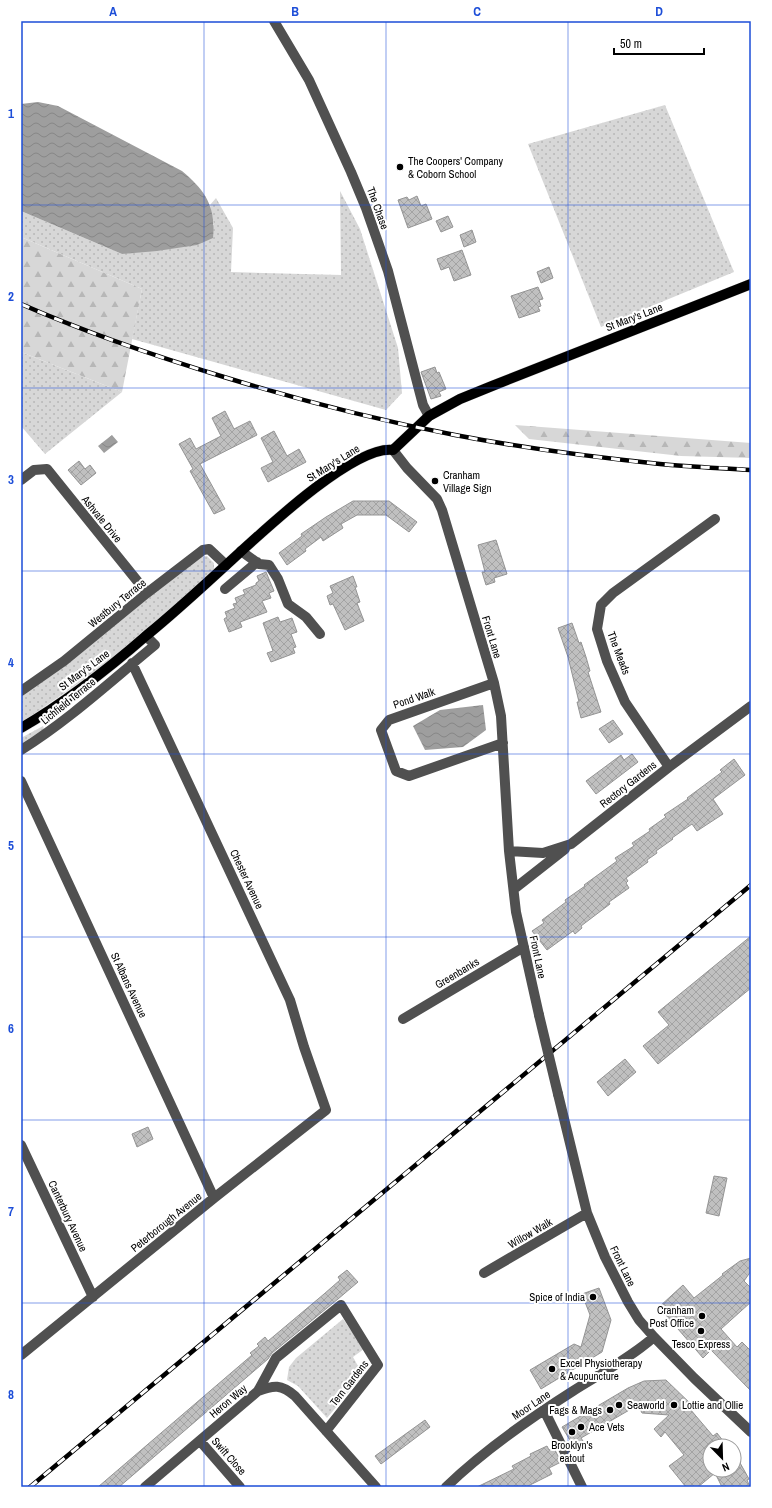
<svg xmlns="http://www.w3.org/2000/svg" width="772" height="1508" font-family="'Archivo Narrow',sans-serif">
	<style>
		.grass { fill: url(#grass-dots) }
		.forest { fill: url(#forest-firs) }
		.water { fill: url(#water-waves) }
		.building { fill: url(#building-cross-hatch); stroke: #949494 }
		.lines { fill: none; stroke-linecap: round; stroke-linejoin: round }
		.major-casing { stroke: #dbdbdb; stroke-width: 11 }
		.minor { stroke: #505050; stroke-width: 10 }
		.major { stroke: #000; stroke-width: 10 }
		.rail-casing { stroke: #000; stroke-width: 4.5 }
		.rail { stroke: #fff; stroke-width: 3; stroke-dasharray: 9; stroke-linecap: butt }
		.minor-bridge { stroke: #505050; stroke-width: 10 }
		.grid { fill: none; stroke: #1d4ed8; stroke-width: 1; stroke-opacity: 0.55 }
		.poi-dot { fill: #000; stroke: #fff; stroke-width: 1.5 }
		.labels { text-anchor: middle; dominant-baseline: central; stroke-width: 4; stroke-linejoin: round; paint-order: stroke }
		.poi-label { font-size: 11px; fill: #000; stroke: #fff; text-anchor: start }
		.street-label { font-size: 11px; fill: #000; stroke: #fff }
		.neatline { fill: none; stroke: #1d4ed8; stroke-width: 1.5 }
		.grid-label { font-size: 13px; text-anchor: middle; font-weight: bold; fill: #1d4ed8 }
	</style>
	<defs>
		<pattern id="grass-dots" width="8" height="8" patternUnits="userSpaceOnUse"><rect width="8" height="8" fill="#d7d7d7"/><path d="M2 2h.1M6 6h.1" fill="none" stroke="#b7b7b7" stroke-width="1.8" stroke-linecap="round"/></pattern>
		<pattern id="forest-firs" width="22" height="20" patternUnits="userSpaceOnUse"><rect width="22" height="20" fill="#d7d7d7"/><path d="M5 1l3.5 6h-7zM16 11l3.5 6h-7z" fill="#b7b7b7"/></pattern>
		<pattern id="water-waves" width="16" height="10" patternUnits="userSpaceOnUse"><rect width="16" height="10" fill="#9e9e9e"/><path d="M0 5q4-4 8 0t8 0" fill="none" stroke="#868686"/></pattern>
		<pattern id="building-cross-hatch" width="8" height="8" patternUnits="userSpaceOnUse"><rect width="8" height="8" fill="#c0c0c0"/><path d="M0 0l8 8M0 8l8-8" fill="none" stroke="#a3a3a3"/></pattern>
	</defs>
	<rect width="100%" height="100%" fill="#fff"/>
	<path class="grass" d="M 665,105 L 734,272 L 601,327 L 528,144 Z
		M 340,191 L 360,229 L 398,348 L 402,393 L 386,410 L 132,339 L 142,289 L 21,237 L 21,211 L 122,254 L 214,225 L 210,205 L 216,198 L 233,228 L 231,272 L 341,275 Z
		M 21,352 L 122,392 L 45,454 L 21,426 Z
		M 207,556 L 214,563 L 214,572 L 135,639 L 96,671 L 21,723 L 21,695 L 198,557 Z
		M 43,726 L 44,729 L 21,744 L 21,738 Z
		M 343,1319 L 364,1349 L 353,1357 L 363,1375 L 327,1418 L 298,1386 L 287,1380 L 289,1367 L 296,1358 Z"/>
	<path class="forest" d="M 21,237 L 142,289 L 122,392 L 21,352 Z
		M 515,425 L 751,443 L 751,458 L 681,456 L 529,439 Z"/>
	<path class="water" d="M 38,102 L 58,106 L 182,171 C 206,191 216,207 213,238 L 197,245 L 157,251 L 122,254 L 21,211 L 21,104 Z
		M 112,435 L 118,442 L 104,453 L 98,446 Z
		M 483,705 L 486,730 L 463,747 L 425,750 L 413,726 L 440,710 Z"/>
	<path class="building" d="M 417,196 L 421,206 L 426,204 L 432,219 L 408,228 L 398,200 L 407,197 L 409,200 Z
		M 448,216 L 453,227 L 441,232 L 436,221 Z
		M 472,230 L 476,242 L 464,247 L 460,235 Z
		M 462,250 L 471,275 L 454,281 L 449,267 L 441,270 L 437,259 Z
		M 549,267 L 553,278 L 541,283 L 537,272 Z
		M 538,287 L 543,299 L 539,300 L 541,306 L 538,307 L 540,311 L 519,318 L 511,296 Z
		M 435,367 L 437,373 L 439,372 L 446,389 L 439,392 L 441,396 L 431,399 L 421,372 Z
		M 225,411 L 234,429 L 250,421 L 257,435 L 200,464 L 225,509 L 214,514 L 190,471 L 193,469 L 179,444 L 190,438 L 196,449 L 221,436 L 212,418 Z
		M 274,431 L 287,456 L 299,449 L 306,462 L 268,482 L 261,468 L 273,462 L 261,438 Z
		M 79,461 L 85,469 L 90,465 L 96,473 L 81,485 L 68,470 Z
		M 353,501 L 389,501 L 417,522 L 409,532 L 386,515 L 357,515 L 341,524 L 343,528 L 323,541 L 321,537 L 305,549 L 306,551 L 287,565 L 279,553 L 302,536 L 301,534 L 326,517 Z
		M 496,540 L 507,574 L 494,578 L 495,582 L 486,585 L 482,572 L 485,572 L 478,545 Z
		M 266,572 L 274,591 L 269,593 L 271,598 L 262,601 L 267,612 L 240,622 L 242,627 L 229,632 L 224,619 L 227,617 L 225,612 L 235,608 L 233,604 L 237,603 L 235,598 L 245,594 L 243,590 L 256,585 L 256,583 L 259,581 L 257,576 Z
		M 353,576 L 357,587 L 355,587 L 360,602 L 357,603 L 364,621 L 345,630 L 333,604 L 330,605 L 327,596 L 333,593 L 330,586 Z
		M 278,617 L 280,622 L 292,618 L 297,632 L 291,634 L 296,647 L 293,648 L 295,653 L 271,662 L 267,653 L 273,651 L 263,623 Z
		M 572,623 L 579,643 L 581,642 L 586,657 L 590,671 L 588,672 L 601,712 L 581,718 L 577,702 L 579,702 L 568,657 L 558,628 Z
		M 613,720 L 623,734 L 609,743 L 599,729 Z
		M 632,754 L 638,762 L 596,794 L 586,781 L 621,755 L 624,760 Z
		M 734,759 L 745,775 L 713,799 L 723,814 L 697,831 L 692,824 L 672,838 L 673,839 L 656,851 L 657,853 L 647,860 L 648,862 L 626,878 L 628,881 L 626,883 L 629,888 L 609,902 L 610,904 L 581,926 L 582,928 L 575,934 L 573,931 L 547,950 L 532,931 L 544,923 L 542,920 L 566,902 L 565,900 L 585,886 L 584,885 L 617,861 L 615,858 L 634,846 L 632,843 L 650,831 L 649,829 L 666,817 L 664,815 L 688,799 L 687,798 L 722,772 L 720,770 Z
		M 751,936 L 751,988 L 658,1064 L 643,1046 L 669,1025 L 658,1012 Z
		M 625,1059 L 636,1072 L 608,1096 L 597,1082 Z
		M 148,1127 L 153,1139 L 137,1147 L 132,1134 Z
		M 714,1176 L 727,1178 L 719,1216 L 706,1213 Z
		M 751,1258 L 751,1271 L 744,1281 L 751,1288 L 751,1302 L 721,1329 L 737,1347 L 742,1342 L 751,1351 L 751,1391 L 711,1350 L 703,1358 L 659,1307 L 683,1285 L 694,1298 L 723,1275 L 722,1274 L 740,1261 Z
		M 347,1270 L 358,1282 L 338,1299 L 272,1353 L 268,1359 L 119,1487 L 98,1487 L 252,1355 L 250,1353 L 259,1346 L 257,1344 L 265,1337 L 268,1341 L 324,1294 L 340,1280 L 338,1277 Z
		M 599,1288 L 611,1320 L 602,1352 L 541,1389 L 530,1370 L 574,1344 L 581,1347 L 590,1315 L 582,1294 Z
		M 666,1380 L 693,1406 L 690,1409 L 713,1436 L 717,1433 L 727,1446 L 710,1446 L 710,1470 L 734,1470 L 734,1452 L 749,1479 L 747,1480 L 750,1487 L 722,1487 L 715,1473 L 698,1487 L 686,1487 L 669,1466 L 684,1455 L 665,1432 L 661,1437 L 654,1429 L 669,1415 L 642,1413 L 638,1405 L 581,1438 L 583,1441 L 574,1447 L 562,1427 L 628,1388 L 644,1381 Z
		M 425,1420 L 430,1427 L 381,1464 L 375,1456 Z
		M 547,1446 L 549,1450 L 554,1448 L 561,1462 L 549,1468 L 552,1474 L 526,1487 L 477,1487 L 514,1469 L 512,1466 L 531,1456 L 530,1454 Z"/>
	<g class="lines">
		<g class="major-casing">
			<path id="major" d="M 21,728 C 66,702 108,669 147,635 C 174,613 199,590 224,567 C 256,538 352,445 393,450 L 429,416 L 460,399 L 492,386 L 751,284"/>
		</g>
		<path class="minor" d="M 274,21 L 309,80 L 351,172 L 366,208 L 388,271 L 423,405 L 429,416
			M 393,450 L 407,468 L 437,499 L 442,510 L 494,683 L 501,716 L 509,851 L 516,912 L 539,1015
			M 21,480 L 34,470 L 47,469 L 147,593
			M 241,551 L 259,564 L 269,565 L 278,579 L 288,604 L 306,617 L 320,634
			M 225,589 L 257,562
			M 494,683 L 389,720 L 381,730 L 396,771 L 409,776 L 503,743
			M 21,691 L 64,661 L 147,593 L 203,550 L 209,549 L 226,565
			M 21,750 C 69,720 111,681 155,645 L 146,636
			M 669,767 L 625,702 L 607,661 L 597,629 L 601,605 L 613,593 L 715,519
			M 21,781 L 214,1198
			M 509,851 L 543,853 L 571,844 L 669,767 L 751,706
			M 514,889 L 565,849
			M 403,1019 L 524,947
			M 558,1094 L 587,1213 L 605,1257 L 628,1302 L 639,1320 L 654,1337 L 694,1378 L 751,1432
			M 21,1145 L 93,1297
			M 484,1273 L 587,1213
			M 21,1355 L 214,1198 L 326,1110 L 304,1047 L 290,1000 L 132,663
			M 258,1391 L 276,1358 L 341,1305 L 378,1365 L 326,1431
			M 544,1410 L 582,1487
			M 200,1441 L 240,1487
			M 145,1487 L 258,1391 C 274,1385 281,1384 295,1396 L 376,1487
			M 446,1487 C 484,1450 529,1419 573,1391 C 600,1374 630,1358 654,1337"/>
		<use href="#major" class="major"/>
		<g class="rail-casing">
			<path id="rail" d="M 21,304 C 87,333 155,356 224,377 C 299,400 377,420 455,435 C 523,448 592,457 660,464 C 690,467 721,468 751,470
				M 30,1487 L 751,885"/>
		</g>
		<use href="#rail" class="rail"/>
		<path class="minor-bridge" d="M 539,1015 L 558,1094"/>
	</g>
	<path class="grid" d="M 204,21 L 204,1487M 386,21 L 386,1487M 568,21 L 568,1487M 21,205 L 751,205M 21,388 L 751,388M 21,571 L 751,571M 21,754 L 751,754M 21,937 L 751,937M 21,1120 L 751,1120M 21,1303 L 751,1303"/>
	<g class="poi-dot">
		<circle cx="400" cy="167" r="4"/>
		<circle cx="435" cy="481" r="4"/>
		<circle cx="593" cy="1297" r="4"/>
		<circle cx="702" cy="1316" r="4"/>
		<circle cx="701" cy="1331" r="4"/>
		<circle cx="552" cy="1369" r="4"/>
		<circle cx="619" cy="1405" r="4"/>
		<circle cx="674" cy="1405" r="4"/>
		<circle cx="610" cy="1410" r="4"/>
		<circle cx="581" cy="1427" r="4"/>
		<circle cx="572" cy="1432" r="4"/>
	</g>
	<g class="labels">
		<g class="poi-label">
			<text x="408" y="161">The Coopers' Company<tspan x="408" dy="13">&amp; Coborn School</tspan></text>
			<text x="443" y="475">Cranham<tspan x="443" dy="13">Village Sign</tspan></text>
			<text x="585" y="1297" text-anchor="end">Spice of India</text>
			<text x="694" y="1310" text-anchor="end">Cranham<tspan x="694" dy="13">Post Office</tspan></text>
			<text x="701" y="1344" text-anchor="middle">Tesco Express</text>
			<text x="560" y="1363">Excel Physiotherapy<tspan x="560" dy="13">&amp; Acupuncture</tspan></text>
			<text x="627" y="1405">Seaworld</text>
			<text x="682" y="1405">Lottie and Ollie</text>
			<text x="602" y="1410" text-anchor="end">Fags &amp; Mags</text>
			<text x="589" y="1427">Ace Vets</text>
			<text x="572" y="1445" text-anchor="middle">Brooklyn's<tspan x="572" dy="13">eatout</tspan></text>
		</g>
		<g class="street-label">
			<text transform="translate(378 208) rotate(70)">The Chase</text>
			<text transform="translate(634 317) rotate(-21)">St Mary's Lane</text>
			<text transform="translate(333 463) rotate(-32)">St Mary's Lane</text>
			<text transform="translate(102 519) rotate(51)">Ashvale Drive</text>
			<text transform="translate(117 603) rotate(-39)">Westbury Terrace</text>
			<text transform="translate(492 637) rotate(73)">Front Lane</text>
			<text transform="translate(619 653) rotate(69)">The Meads</text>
			<text transform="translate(84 670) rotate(-37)">St Mary's Lane</text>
			<text transform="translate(414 698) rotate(-19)">Pond Walk</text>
			<text transform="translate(68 701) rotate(-39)">Lichfield Terrace</text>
			<text transform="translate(628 784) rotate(-38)">Rectory Gardens</text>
			<text transform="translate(247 879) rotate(65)">Chester Avenue</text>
			<text transform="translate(538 957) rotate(78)">Front Lane</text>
			<text transform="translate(457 973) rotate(-31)">Greenbanks</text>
			<text transform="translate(129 985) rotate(65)">St Albans Avenue</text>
			<text transform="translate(68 1216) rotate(65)">Canterbury Avenue</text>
			<text transform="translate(166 1222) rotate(-39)">Peterborough Avenue</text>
			<text transform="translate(530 1233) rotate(-30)">Willow Walk</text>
			<text transform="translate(623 1266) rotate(64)">Front Lane</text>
			<text transform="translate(349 1383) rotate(-52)">Tern Gardens</text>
			<text transform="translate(228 1401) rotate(-40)">Heron Way</text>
			<text transform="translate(531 1405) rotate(-34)">Moor Lane</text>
			<text transform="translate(229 1456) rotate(49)">Swift Close</text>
		</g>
	</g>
	<rect width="772" height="1508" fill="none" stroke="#ffffff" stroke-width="44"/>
	<g transform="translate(722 1458) rotate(157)"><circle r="19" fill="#ffffff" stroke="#999999"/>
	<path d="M0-3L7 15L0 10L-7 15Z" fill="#000000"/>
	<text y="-6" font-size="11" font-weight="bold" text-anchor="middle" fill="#000000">N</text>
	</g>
	<path d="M614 48v6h90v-6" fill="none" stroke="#000000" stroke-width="2"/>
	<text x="620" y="48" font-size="12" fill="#000000" stroke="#ffffff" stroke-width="3" paint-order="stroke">50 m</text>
	<rect x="22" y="22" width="728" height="1464" class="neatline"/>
	<g class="grid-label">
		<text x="113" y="16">A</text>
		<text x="295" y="16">B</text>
		<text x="477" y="16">C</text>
		<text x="659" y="16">D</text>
		<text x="11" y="118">1</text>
		<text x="11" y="301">2</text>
		<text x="11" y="484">3</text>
		<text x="11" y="667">4</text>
		<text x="11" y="850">5</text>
		<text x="11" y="1033">6</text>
		<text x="11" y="1216">7</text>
		<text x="11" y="1399">8</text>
	</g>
</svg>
